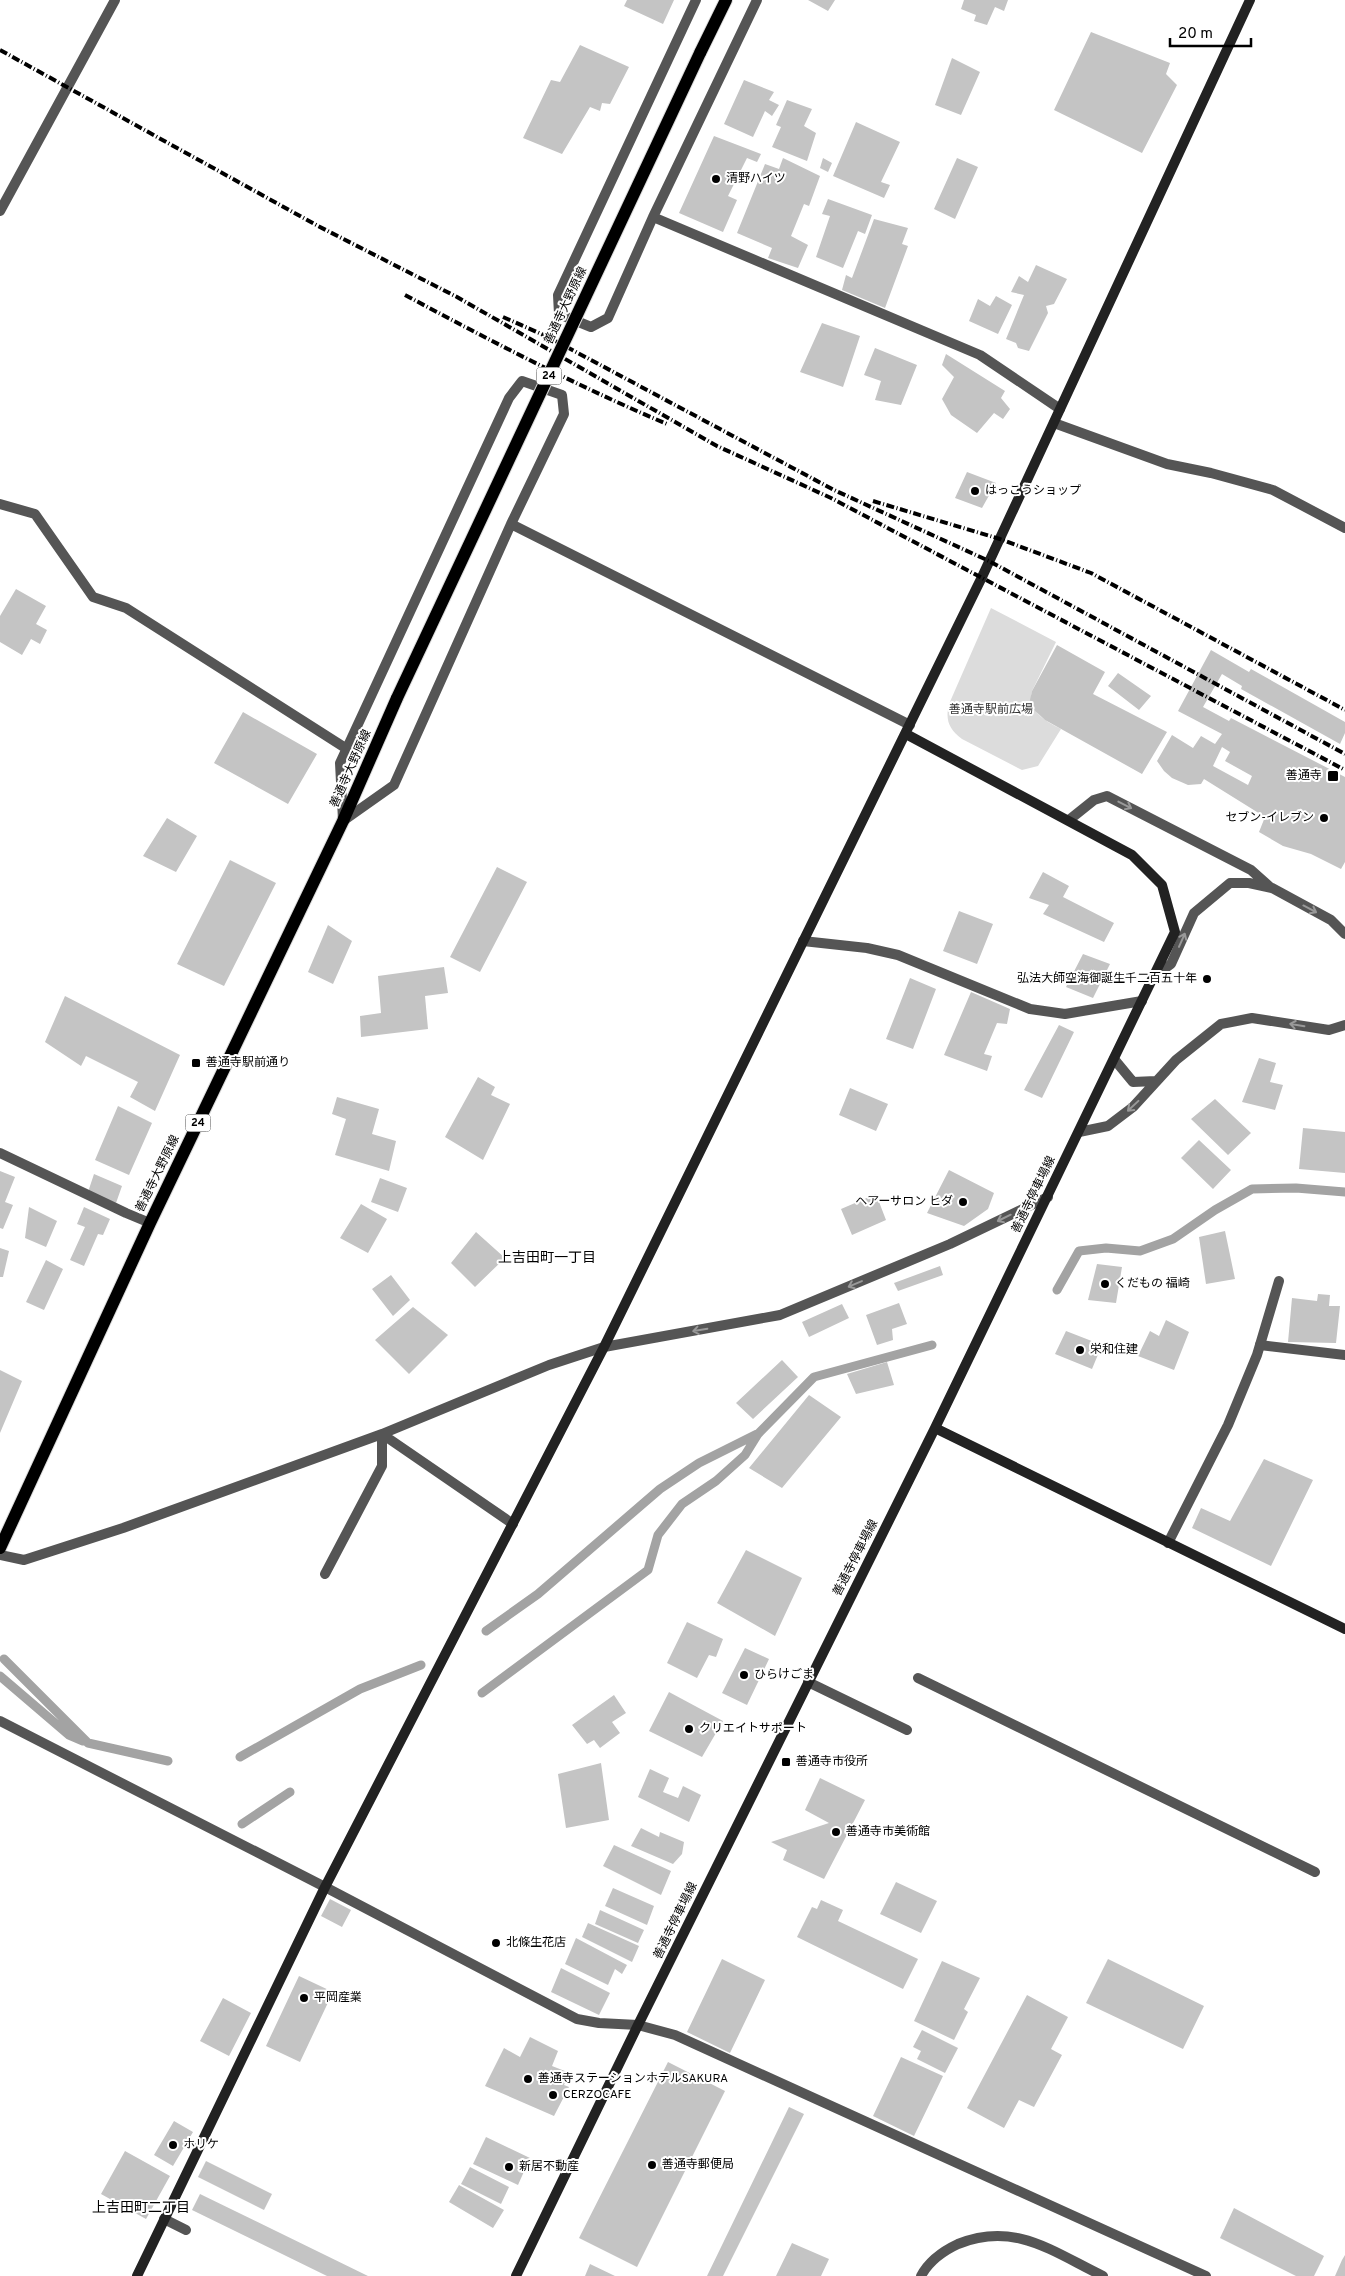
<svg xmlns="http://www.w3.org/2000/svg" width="1345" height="2276" font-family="Overpass,'Noto Sans JP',sans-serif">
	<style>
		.green { fill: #dcdcdc }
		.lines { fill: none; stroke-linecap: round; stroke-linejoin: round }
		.stream { stroke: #a3a3a3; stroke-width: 9 }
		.building { fill: #c4c4c4; fill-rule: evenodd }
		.primary-casing { stroke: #dbdbdb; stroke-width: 14 }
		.lane { stroke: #555; stroke-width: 10 }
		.street { stroke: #555; stroke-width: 10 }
		.secondary { stroke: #222; stroke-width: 10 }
		.primary { stroke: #000; stroke-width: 12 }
		.rail { stroke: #000; stroke-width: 4; stroke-dasharray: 8 2.5 1 2.5; stroke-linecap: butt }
		.primary-bridge-casing { stroke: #dbdbdb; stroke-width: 14; stroke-linecap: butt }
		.primary-bridge { stroke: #000; stroke-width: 12 }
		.oneway { stroke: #999 }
		.poi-dot { fill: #000; stroke: #fff; stroke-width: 2 }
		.labels { text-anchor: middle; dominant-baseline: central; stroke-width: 4; stroke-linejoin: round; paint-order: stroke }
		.shield { fill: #fff; stroke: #4c4c4c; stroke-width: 1 }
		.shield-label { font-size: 11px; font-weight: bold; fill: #000 }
		.poi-label { font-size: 12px; fill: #000; stroke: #fff; text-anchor: start }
		.street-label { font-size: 12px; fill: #000; stroke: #fff }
		.park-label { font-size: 12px; fill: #333; stroke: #fff }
		.neighbourhood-label { font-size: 14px; fill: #000; stroke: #fff }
	</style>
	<rect width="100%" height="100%" fill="#fff"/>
	<path class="green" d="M 991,608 L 1056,642 L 1032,691 C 1027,711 1045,721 1061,729 L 1038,766 L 1022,770 L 962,739 C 949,729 945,720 949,704 Z"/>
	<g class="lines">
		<path class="stream" d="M 1057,1290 L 1079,1251 L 1106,1248 L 1140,1251 L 1173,1239 L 1215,1210 L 1252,1189 L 1296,1188 L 1345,1192
			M 486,1631 L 538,1594 L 660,1489 L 699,1463 L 757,1434
			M 4,1659 L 88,1743 L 168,1761
			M 0,1676 L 69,1735 L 83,1741
			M 482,1693 L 648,1570 L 658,1535 L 682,1504 L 716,1481 L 745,1455 L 758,1434 L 814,1377 L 932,1345
			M 240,1757 L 360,1689 L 421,1665
			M 242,1824 L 290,1792"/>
	</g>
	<path class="building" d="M 627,0 L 674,0 L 663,24 L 624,6 Z
		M 808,0 L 835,0 L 828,11 Z
		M 964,0 L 1008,0 L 1004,11 L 995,7 L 987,25 L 974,21 L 976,15 L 961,9 Z
		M 1091,32 L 1170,63 L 1166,74 L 1177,85 L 1142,153 L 1054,110 Z
		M 580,45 L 629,67 L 610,104 L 602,103 L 600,111 L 590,107 L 562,154 L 523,138 L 551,80 L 560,82 Z
		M 952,58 L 980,72 L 961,115 L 935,105 Z
		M 744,80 L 774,92 L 769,100 L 779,105 L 772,116 L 765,111 L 753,137 L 724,124 Z
		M 787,100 L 812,109 L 804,126 L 816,133 L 807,161 L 772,147 L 781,127 L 776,125 Z
		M 856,122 L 900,142 L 881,182 L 890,185 L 884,198 L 833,176 Z
		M 714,136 L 761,154 L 757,162 L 747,158 L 728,196 L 737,200 L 723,232 L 679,213 Z
		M 783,158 L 820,176 L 809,206 L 804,204 L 791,236 L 808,245 L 798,268 L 768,258 L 772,248 L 737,233 L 765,164 L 779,169 Z
		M 823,158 L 832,163 L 828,172 L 820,168 Z
		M 957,158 L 978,167 L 955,219 L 934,209 Z
		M 828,199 L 872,215 L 865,234 L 858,231 L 843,268 L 816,257 L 830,216 L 822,214 Z
		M 874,219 L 908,228 L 902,244 L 908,246 L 885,308 L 842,290 L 846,275 L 852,278 Z
		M 1036,265 L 1067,279 L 1054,304 L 1046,306 L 1048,313 L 1029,351 L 1018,348 L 1016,343 L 1006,339 L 1024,295 L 1011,292 L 1019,276 L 1028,282 Z
		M 996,296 L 1012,305 L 998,334 L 969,321 L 978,299 L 990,306 Z
		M 822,323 L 860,336 L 843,387 L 800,372 Z
		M 875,348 L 917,365 L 901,405 L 875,400 L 881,381 L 864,375 Z
		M 946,354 L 1005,391 L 1001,398 L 1010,409 L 1003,419 L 994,413 L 977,433 L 951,415 L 942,399 L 954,377 L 942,365 Z
		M 967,472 L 996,483 L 982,508 L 955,498 Z
		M 16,589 L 46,606 L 36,624 L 47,630 L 40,644 L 31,639 L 22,655 L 0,642 L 0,616 Z
		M 1057,645 L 1105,672 L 1093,694 L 1167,732 L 1142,774 L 1045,720 L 1033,709 L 1030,700 L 1032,691 Z
		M 1211,650 L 1249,672 L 1251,669 L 1345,722 L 1345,733 L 1340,744 L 1241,689 L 1242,686 L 1222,674 L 1203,707 L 1229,721 L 1231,718 L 1345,777 L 1345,862 L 1341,869 L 1311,854 L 1283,846 L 1259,832 L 1265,817 L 1204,779 L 1201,784 L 1188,785 L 1172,778 L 1164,771 L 1157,761 L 1172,735 L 1193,748 L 1201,736 L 1215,744 L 1222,734 L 1178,711 ZM 1222,747 L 1230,752 L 1225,761 L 1252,776 L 1248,785 L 1213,766 Z
		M 1118,673 L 1151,696 L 1139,710 L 1108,686 Z
		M 243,712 L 317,754 L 288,804 L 214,763 Z
		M 167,818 L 197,836 L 176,872 L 143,856 Z
		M 230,860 L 276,883 L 224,986 L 177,964 Z
		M 497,867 L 527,882 L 480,972 L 450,957 Z
		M 1043,872 L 1069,886 L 1063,897 L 1114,923 L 1104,942 L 1043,914 L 1049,905 L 1029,898 Z
		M 959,911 L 993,924 L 977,964 L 943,951 Z
		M 328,925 L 352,941 L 333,984 L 308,972 Z
		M 1083,954 L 1110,964 L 1093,998 L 1066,987 Z
		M 444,967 L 448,993 L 425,996 L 428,1029 L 361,1037 L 360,1016 L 381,1013 L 378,976 Z
		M 910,978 L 936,989 L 913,1049 L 886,1039 Z
		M 971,992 L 1010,1009 L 1007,1024 L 997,1023 L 984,1054 L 992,1056 L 987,1071 L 944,1055 Z
		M 65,996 L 180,1055 L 155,1111 L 130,1097 L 138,1082 L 86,1056 L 81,1066 L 45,1042 Z
		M 1059,1025 L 1074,1032 L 1042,1098 L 1024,1090 Z
		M 1259,1058 L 1276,1063 L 1270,1082 L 1283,1085 L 1275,1110 L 1242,1102 Z
		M 478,1077 L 495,1087 L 491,1095 L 510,1104 L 483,1160 L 445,1137 Z
		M 850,1088 L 888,1104 L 876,1131 L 839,1115 Z
		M 337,1097 L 379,1109 L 372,1134 L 396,1141 L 389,1171 L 335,1155 L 346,1119 L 332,1114 Z
		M 1215,1099 L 1251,1133 L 1228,1155 L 1191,1119 Z
		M 118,1106 L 152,1123 L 129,1175 L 95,1160 Z
		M 1303,1128 L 1345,1132 L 1345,1173 L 1299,1169 Z
		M 1199,1140 L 1231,1170 L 1213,1189 L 1181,1158 Z
		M 949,1170 L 994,1193 L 988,1209 L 964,1226 L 927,1213 Z
		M 0,1171 L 15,1177 L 5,1202 L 13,1205 L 3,1229 L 0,1228 Z
		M 94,1174 L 122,1186 L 116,1203 L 88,1192 Z
		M 380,1178 L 407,1188 L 398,1212 L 371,1202 Z
		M 876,1194 L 886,1220 L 852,1235 L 841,1209 Z
		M 361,1204 L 387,1219 L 368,1253 L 340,1238 Z
		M 29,1207 L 57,1221 L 46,1247 L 25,1238 Z
		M 84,1207 L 110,1219 L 103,1235 L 98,1234 L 84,1266 L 70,1260 L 85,1227 L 77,1224 Z
		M 1225,1231 L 1235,1279 L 1206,1284 L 1199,1237 Z
		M 476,1232 L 505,1258 L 475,1287 L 451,1263 Z
		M 0,1248 L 9,1251 L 3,1277 L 0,1277 Z
		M 46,1260 L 63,1269 L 44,1310 L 26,1302 Z
		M 1097,1264 L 1122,1267 L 1116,1303 L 1088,1300 Z
		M 940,1266 L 943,1275 L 898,1291 L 894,1283 Z
		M 391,1275 L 410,1300 L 393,1316 L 372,1289 Z
		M 1318,1294 L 1330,1295 L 1329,1306 L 1340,1306 L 1336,1343 L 1288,1342 L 1292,1298 L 1317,1301 Z
		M 899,1303 L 907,1324 L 892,1329 L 893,1340 L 877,1345 L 866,1315 Z
		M 842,1304 L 849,1318 L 809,1337 L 802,1322 Z
		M 413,1307 L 448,1335 L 409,1374 L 375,1340 Z
		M 1166,1320 L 1189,1332 L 1174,1370 L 1138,1356 L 1150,1331 L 1159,1336 Z
		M 1066,1331 L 1102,1345 L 1092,1369 L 1055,1354 Z
		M 782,1360 L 798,1377 L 753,1419 L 736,1403 Z
		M 887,1362 L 894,1385 L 856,1394 L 847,1374 Z
		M 0,1370 L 22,1381 L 0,1433 Z
		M 809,1395 L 841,1417 L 782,1488 L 749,1468 Z
		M 1264,1459 L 1313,1480 L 1271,1566 L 1192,1528 L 1201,1508 L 1230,1521 Z
		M 746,1550 L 802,1578 L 775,1636 L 717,1603 Z
		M 687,1622 L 723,1639 L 716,1657 L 709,1655 L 697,1678 L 667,1663 Z
		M 745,1648 L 769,1659 L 747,1705 L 722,1693 Z
		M 669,1692 L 723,1721 L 702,1757 L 649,1731 Z
		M 614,1695 L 626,1713 L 612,1722 L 620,1733 L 600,1748 L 594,1740 L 587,1744 L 572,1725 Z
		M 601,1763 L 609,1820 L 566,1828 L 558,1774 Z
		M 650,1769 L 669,1778 L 663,1792 L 678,1798 L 683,1786 L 701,1795 L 689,1822 L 638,1797 Z
		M 820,1778 L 865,1800 L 824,1879 L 783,1860 L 787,1850 L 771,1842 L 829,1823 L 805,1810 Z
		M 641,1828 L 659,1837 L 660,1832 L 684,1842 L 682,1854 L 673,1864 L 631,1846 Z
		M 614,1845 L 671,1871 L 661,1895 L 603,1866 Z
		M 896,1882 L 937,1901 L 921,1933 L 880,1914 Z
		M 613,1888 L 654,1906 L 647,1925 L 605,1906 Z
		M 330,1899 L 351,1910 L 342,1927 L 321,1916 Z
		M 821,1900 L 843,1910 L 838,1921 L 918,1959 L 903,1989 L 797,1937 L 812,1907 L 817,1909 Z
		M 600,1910 L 644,1930 L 638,1943 L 595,1924 Z
		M 588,1923 L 639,1946 L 632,1962 L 582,1937 Z
		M 576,1938 L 627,1965 L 622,1974 L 615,1969 L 608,1985 L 565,1964 Z
		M 722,1959 L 765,1980 L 730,2053 L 687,2032 Z
		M 1108,1959 L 1204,2006 L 1183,2049 L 1086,2003 Z
		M 942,1961 L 980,1978 L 964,2009 L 968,2012 L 954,2040 L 914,2021 Z
		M 561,1968 L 610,1993 L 599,2015 L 551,1992 Z
		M 299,1976 L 333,1992 L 300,2062 L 266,2046 Z
		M 1027,1995 L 1068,2017 L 1051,2049 L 1062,2055 L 1034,2107 L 1019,2100 L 1004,2128 L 967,2108 Z
		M 223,1998 L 251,2013 L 229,2056 L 200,2041 Z
		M 922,2030 L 958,2048 L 945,2073 L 917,2059 L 921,2051 L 913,2047 Z
		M 530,2037 L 558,2051 L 552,2066 L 570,2073 L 564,2085 L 569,2087 L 554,2116 L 485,2086 L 504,2048 L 520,2057 Z
		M 901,2057 L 943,2076 L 914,2136 L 873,2116 Z
		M 668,2062 L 725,2091 L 637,2267 L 579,2238 Z
		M 789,2107 L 804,2114 L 723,2276 L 707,2276 Z
		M 174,2121 L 193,2132 L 173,2166 L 154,2155 Z
		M 486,2137 L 530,2158 L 518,2185 L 473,2164 Z
		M 125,2151 L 170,2176 L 146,2219 L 101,2194 Z
		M 206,2161 L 272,2194 L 264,2210 L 198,2177 Z
		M 470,2167 L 509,2187 L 501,2204 L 461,2184 Z
		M 459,2185 L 504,2210 L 493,2228 L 449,2202 Z
		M 200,2194 L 368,2276 L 327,2276 L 192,2210 Z
		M 1234,2208 L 1324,2256 L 1314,2276 L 1296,2276 L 1220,2238 Z
		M 792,2243 L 829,2259 L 821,2276 L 776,2276 Z
		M 1345,2255 L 1345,2276 L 1335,2276 L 1342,2260 Z
		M 590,2264 L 615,2276 L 585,2276 Z"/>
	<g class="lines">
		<g class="primary-casing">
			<path id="primary" d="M 700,53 L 726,0
				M 0,1548 L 150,1223 L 343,821 L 397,698"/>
		</g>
		<path class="lane" d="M 0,211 L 115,0
			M 1054,423 L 1167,464 L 1211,473 L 1273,490 L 1345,528
			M 803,941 L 867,948 L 898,955 L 1030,1009 L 1065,1014 L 1142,1001
			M 1260,1345 L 1345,1355
			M 808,1682 L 907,1730
			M 921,2276 C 929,2261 943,2251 958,2244 C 1015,2221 1053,2252 1103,2276"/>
		<path class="street" d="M 696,0 L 558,295 L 559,314 L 591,327 L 608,318 L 653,217 L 757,0
			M 653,217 L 980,355 L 1060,409
			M 0,504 L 35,514 L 93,597 L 126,608 L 347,749
			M 343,820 L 340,763 L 509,398 L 522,381 L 562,395 L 564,414 L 511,524
			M 1069,820 L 1094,800 L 1107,796 L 1251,870 L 1270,887
			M 343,821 L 394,785 L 511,524 L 910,725
			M 1153,977 L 1171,964 L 1194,913 L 1230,883 L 1249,883 L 1272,888 L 1331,920 L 1345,934
			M 1114,1059 L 1133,1082 L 1156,1081
			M 1079,1132 L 1108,1126 L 1133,1107 L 1176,1060 L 1221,1024 L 1252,1018 L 1329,1030 L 1345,1025
			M 0,1153 L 126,1213 L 150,1223
			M 382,1434 L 513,1524
			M 1168,1543 L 1228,1425 L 1257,1355 L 1279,1281
			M 0,1555 L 24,1560 L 123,1528 L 382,1434 L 549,1365 L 604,1347 L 780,1315 L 950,1244 L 1048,1197
			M 325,1574 L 382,1466 L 382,1434
			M 918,1678 L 1315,1872
			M 0,1721 L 325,1887 L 577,2019 L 599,2023 L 638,2025 L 675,2035 L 1206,2276
			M 164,2219 L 186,2230"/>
		<path class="secondary" d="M 935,1428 L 1345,1629
			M 137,2276 L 325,1887 L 604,1347 L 982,577 L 1250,0
			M 516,2276 L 638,2025 L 935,1428 L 1175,932 L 1162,885 L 1132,855 L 906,734"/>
		<use href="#primary" class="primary"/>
		<path class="rail" d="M 0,50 L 318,226 L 457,297 L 717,446 L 831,498 L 1345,770
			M 405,295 C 491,341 577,386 667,424
			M 503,317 L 548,337 L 834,490 L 989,561 L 1345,754
			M 873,501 L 1000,539 L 1091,573 L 1345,710"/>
		<g class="primary-bridge-casing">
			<path id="primary-bridge" d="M 397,698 L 700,53"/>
		</g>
		<use href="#primary-bridge" class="primary-bridge"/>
	</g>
	<defs><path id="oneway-shaft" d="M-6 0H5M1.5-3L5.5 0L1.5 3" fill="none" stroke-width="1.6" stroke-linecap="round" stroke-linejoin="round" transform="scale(1.25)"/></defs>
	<g class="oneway">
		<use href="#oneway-shaft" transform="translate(1125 805) rotate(27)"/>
		<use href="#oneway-shaft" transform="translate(1310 909) rotate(28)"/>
		<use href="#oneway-shaft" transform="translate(1182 940) rotate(-66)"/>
		<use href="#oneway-shaft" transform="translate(1297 1025) rotate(-171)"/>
		<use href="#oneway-shaft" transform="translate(1133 1106) rotate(137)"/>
		<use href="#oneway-shaft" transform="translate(1004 1218) rotate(154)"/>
		<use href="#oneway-shaft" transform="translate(855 1284) rotate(157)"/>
		<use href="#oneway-shaft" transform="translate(700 1330) rotate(170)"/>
	</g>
	<g class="poi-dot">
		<circle cx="716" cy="179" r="5"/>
		<circle cx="975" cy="491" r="5"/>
		<rect x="1327" y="770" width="12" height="12" rx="2.5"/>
		<circle cx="1324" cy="818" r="5"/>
		<circle cx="1207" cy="979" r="5"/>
		<rect x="191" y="1058" width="10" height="10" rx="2.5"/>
		<circle cx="963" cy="1202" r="5"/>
		<circle cx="1105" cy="1284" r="5"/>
		<circle cx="1080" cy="1350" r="5"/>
		<circle cx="744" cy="1675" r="5"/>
		<circle cx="689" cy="1729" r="5"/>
		<rect x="781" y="1757" width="10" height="10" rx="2.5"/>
		<circle cx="836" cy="1832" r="5"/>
		<circle cx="496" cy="1943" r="5"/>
		<circle cx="304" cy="1998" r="5"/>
		<circle cx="528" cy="2079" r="5"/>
		<circle cx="553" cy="2095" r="5"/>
		<circle cx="173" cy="2145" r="5"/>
		<circle cx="652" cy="2165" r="5"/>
		<circle cx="509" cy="2167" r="5"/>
	</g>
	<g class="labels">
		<g class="shield">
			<rect x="536.5" y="367.5" width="25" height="17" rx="4"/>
			<rect x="185.5" y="1114.5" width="25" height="17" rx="4"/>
		</g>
		<g class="shield-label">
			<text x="549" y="376">24</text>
			<text x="198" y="1123">24</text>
		</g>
		<g class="poi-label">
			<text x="726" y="179">清野ハイツ</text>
			<text x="985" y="491">はっこうショップ</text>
			<text x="1322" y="776" text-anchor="end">善通寺</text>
			<text x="1314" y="818" text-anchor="end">セブン-イレブン</text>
			<text x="1197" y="979" text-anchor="end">弘法大師空海御誕生千二百五十年</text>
			<text x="206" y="1063">善通寺駅前通り</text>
			<text x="953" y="1202" text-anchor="end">ヘアーサロン ヒダ</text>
			<text x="1115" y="1284">くだもの 福崎</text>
			<text x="1090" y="1350">栄和住建</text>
			<text x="754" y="1675">ひらけごま</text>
			<text x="699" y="1729">クリエイトサポート</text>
			<text x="796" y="1762">善通寺市役所</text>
			<text x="846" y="1832">善通寺市美術館</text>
			<text x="506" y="1943">北條生花店</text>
			<text x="314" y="1998">平岡産業</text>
			<text x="538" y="2079">善通寺ステーションホテルSAKURA</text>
			<text x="563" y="2095">CERZOCAFE</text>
			<text x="183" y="2145">ホリケ</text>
			<text x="662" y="2165">善通寺郵便局</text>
			<text x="519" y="2167">新居不動産</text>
		</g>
		<g class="street-label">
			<text transform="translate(566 306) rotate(-65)">善通寺大野原線</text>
			<text transform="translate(351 769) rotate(-66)">善通寺大野原線</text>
			<text transform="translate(158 1174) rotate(-64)">善通寺大野原線</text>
			<text transform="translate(1034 1195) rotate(-64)">善通寺停車場線</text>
			<text transform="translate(856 1558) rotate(-63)">善通寺停車場線</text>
			<text transform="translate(676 1921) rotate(-64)">善通寺停車場線</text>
		</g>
		<g class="park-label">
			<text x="991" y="710">善通寺駅前広場</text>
		</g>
		<g class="neighbourhood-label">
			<text x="547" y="1258">上吉田町一丁目</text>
			<text x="141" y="2208">上吉田町二丁目</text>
		</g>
	</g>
	<path d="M1170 38v8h81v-8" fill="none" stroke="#000000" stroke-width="2.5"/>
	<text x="1178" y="38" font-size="15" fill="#000000" stroke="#ffffff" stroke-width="4" paint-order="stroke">20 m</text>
</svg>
